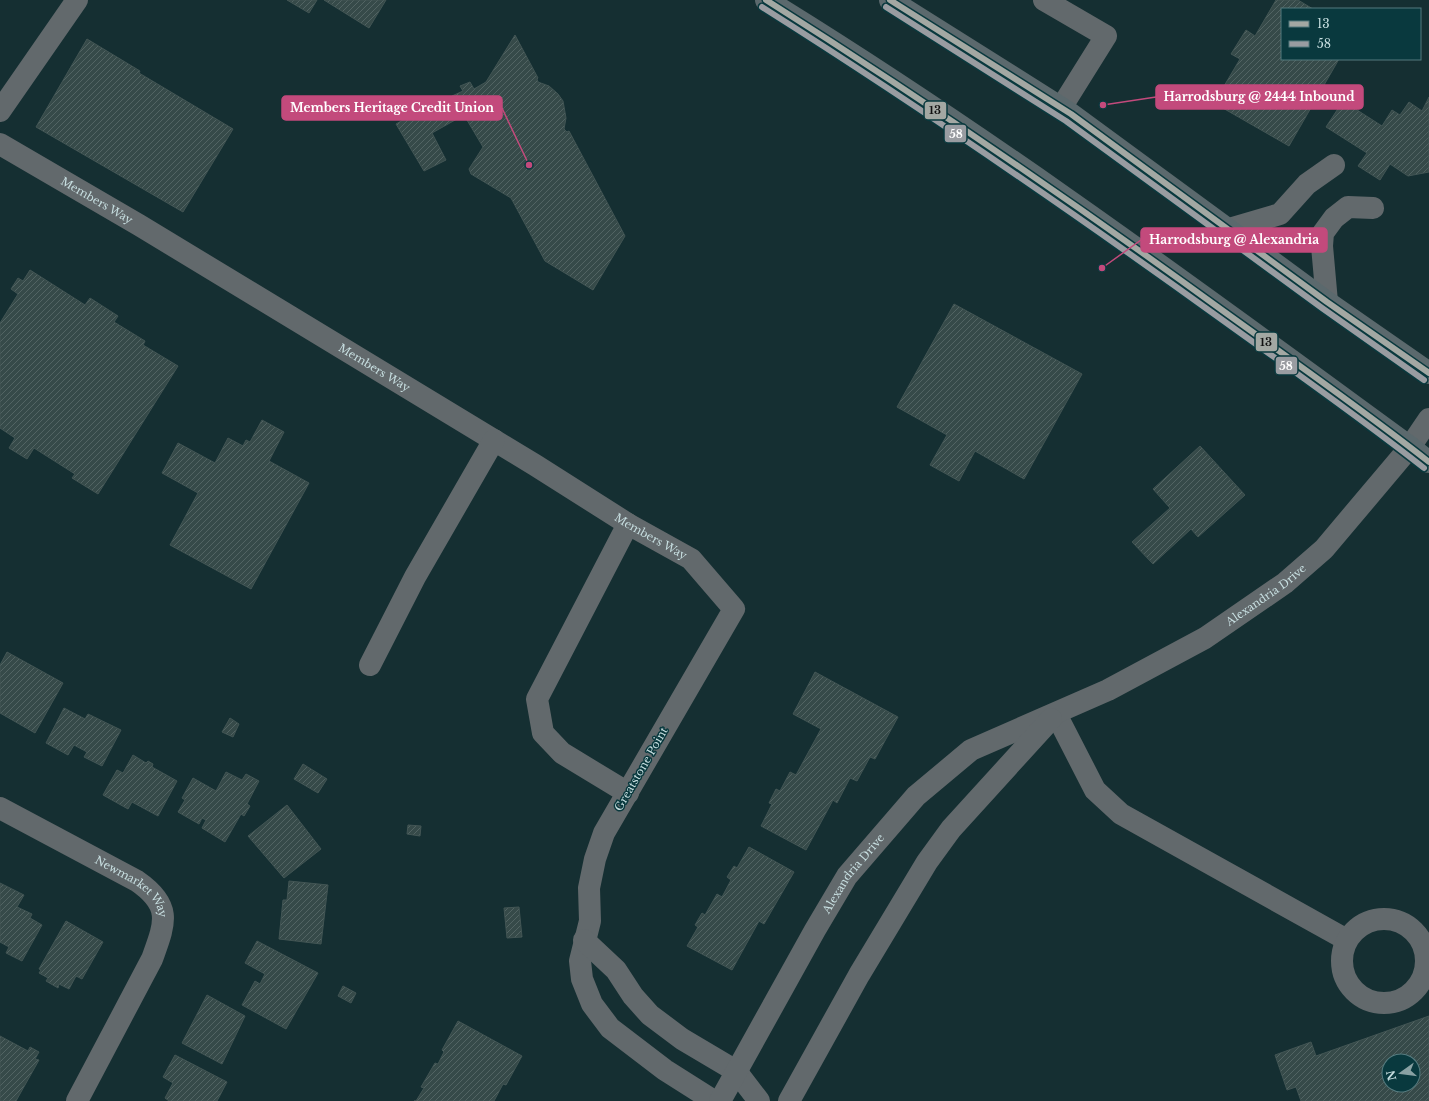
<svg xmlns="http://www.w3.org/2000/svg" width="1429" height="1101" font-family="'Libre Baskerville',serif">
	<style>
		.building { fill: url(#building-hatch); stroke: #425554; fill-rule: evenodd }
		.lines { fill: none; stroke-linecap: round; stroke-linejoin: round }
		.minor { stroke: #62696c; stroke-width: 22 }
		.major { stroke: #5b696d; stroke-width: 22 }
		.bus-1-casing { stroke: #09393e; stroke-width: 9 }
		.bus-2-casing { stroke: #09393e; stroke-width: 9 }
		.bus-1 { stroke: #a3a8a3; stroke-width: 6 }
		.bus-2 { stroke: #999ca1; stroke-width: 6 }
		.labels { text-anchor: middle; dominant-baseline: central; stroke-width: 3; stroke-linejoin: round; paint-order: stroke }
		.street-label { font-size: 11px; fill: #c7dee0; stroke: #09393e }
		.leader { fill: none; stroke: #c34a7c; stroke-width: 1.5 }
		.callout-dot { fill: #c34a7c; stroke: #09393e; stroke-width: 1.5 }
		.callout { fill: #c34a7c; stroke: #c34a7c; stroke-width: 1.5 }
		.callout-label { font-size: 12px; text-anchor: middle; font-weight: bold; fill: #fff }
		.line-badge { stroke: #09393e; stroke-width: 1.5 }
		.badge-label { font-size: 11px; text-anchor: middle; font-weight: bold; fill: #fff }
		.pale-badge-label { font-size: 11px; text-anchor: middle; font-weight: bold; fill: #111 }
	</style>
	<defs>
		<pattern id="building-hatch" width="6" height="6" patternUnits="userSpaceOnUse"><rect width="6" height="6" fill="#364a49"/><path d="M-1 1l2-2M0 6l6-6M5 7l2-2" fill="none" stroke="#526463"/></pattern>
	</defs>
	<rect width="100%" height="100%" fill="#152f32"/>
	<path class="building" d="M 287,0 L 317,0 L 309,13 Z
		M 324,0 L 386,0 L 369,28 Z
		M 1276,0 L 1298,0 L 1313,9 L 1282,9 L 1282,59 L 1339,59 L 1289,146 L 1214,103 L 1240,59 L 1231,54 L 1246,30 L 1255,36 Z
		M 515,35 L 538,78 L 537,79 L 538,82 L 549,86 L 558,94 L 563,101 L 566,118 L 564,129 L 567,132 L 569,131 L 625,236 L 593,290 L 545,261 L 511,198 L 471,174 L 469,169 L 483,147 L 464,115 L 432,133 L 446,160 L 424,171 L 396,124 L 419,111 L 422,118 L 454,100 L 452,96 L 463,91 L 460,86 L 470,82 L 474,89 L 486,82 Z
		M 87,39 L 140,71 L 139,73 L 233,129 L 183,212 L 36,127 Z
		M 1429,97 L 1429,172 L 1408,176 L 1390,164 L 1380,180 L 1358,166 L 1367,153 L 1326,127 L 1343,101 L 1382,126 L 1392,110 L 1400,115 L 1409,102 L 1422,111 Z
		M 30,270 L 85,305 L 90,298 L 118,316 L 114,322 L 145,341 L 143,345 L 178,366 L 98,494 L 72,478 L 75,474 L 34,448 L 27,459 L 9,448 L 15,438 L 0,428 L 0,323 L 18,294 L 11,289 L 18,278 L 23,281 Z
		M 954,304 L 1082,374 L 1024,479 L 975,451 L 959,481 L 930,465 L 947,435 L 897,407 Z
		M 262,420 L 284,432 L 269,461 L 309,483 L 251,589 L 170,545 L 198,493 L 162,473 L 178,443 L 215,463 L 228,438 L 243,446 L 246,440 L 250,442 Z
		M 1200,446 L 1245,495 L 1198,537 L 1191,529 L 1153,564 L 1132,542 L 1170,508 L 1153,489 Z
		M 7,652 L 63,683 L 35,733 L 0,713 L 0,665 Z
		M 815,672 L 898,717 L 875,759 L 870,757 L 857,781 L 850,778 L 837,803 L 833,800 L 806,850 L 761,826 L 772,804 L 769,803 L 776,789 L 780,791 L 790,772 L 796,775 L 821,729 L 793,714 Z
		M 64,708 L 85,719 L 88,714 L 121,730 L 102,766 L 84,757 L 87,752 L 74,745 L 68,755 L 46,743 Z
		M 230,718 L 239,724 L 233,737 L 222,732 Z
		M 133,755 L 146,763 L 148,761 L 153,764 L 152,767 L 177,781 L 158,816 L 132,802 L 128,809 L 103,795 L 117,770 L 123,773 Z
		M 303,764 L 327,779 L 318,793 L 294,779 Z
		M 226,772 L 242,780 L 246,774 L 259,781 L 247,804 L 250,806 L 244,816 L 241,814 L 225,842 L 202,828 L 206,820 L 202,818 L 199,824 L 178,812 L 185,800 L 182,798 L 193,778 L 216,791 Z
		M 287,805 L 321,849 L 284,878 L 248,836 Z
		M 408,825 L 421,826 L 420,836 L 407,834 Z
		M 749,847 L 794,872 L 764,924 L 759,921 L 732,970 L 687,946 L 698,927 L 695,925 L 702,913 L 705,915 L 717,894 L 722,897 L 731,880 L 727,877 L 734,866 L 737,868 Z
		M 289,881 L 328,885 L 321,944 L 279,939 L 283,900 L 287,900 Z
		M 0,883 L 24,895 L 17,907 L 32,914 L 30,918 L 42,925 L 22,961 L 6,953 L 9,947 L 0,942 Z
		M 519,907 L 522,937 L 507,938 L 504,908 Z
		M 66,921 L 103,942 L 82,979 L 76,976 L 69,989 L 59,984 L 58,988 L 46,981 L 48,978 L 39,973 L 41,970 L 39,969 Z
		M 257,941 L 318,973 L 286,1029 L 242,1005 L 255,981 L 260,984 L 265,974 L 245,963 Z
		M 343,986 L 356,993 L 351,1003 L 338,996 Z
		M 207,995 L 245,1016 L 222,1064 L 182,1043 Z
		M 1429,1016 L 1429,1101 L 1301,1101 L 1296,1087 L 1287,1090 L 1275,1055 L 1311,1042 L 1316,1056 ZM 1389,1061 L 1413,1061 L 1413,1085 L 1389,1085 Z
		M 458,1021 L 522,1056 L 506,1085 L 503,1084 L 494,1101 L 414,1101 L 416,1101 L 424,1088 L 421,1087 L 435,1063 L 438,1064 L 444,1052 L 442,1050 Z
		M 0,1036 L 28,1051 L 30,1047 L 39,1052 L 35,1059 L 39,1060 L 16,1101 L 0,1101 Z
		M 175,1055 L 227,1082 L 217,1101 L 169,1101 L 165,1098 L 173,1083 L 163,1077 Z"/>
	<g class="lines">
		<g class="minor">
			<path d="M 1044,0 L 1106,36 L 1061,108"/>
			<path d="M 0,111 L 77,0"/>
			<path id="s1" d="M 0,144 L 139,225 L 535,465 L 628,524 L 691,559 L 734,609 L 604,833 L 595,859 L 589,888 L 590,921 L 580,961 L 582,979 L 592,1004 L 610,1028 L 665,1070 L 714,1101"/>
			<path d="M 1229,229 L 1280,214 L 1307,184 L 1334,165"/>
			<path d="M 1327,302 L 1322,246 L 1323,233 L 1334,218 L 1348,207 L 1373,208"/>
			<path d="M 370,665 L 415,577 L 494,440"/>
			<path d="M 1056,714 L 1095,790 L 1121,814 L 1347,940"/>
			<path d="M 628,793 L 562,753 L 543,733 L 537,699 L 628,524"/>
			<path id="s2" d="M 0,808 L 137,881 C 173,906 165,923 152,959 L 77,1101"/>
			<circle cx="1384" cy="961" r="42"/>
			<path d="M 584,940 L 616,970 L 633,996 L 650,1015 L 682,1039 L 736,1071 L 759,1101"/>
			<path id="s3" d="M 720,1101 L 815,930 L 847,876 L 916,796 L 971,750 L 1108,690 L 1205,638 L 1285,583 L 1324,549 L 1410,447 L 1429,419"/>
			<path d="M 789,1101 L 859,975 L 927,862 L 951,829 L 1051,719"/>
		</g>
		<path class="major" d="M 766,0 C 989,137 1199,293 1410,447 L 1429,462
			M 890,0 L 1071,114 L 1327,302 L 1429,373"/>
		<g class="bus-1-casing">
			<path id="bus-1" d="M 766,0 C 923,99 1076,204 1226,313 C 1294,362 1363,410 1429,462
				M 890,0 L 1071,114 L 1327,302 L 1429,373"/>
		</g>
		<g class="bus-2-casing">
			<path id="bus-2" d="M 762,7 C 919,106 1071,211 1221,319 C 1289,368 1358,416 1424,468
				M 886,7 L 1066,121 L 1322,308 L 1424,380"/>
		</g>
		<use href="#bus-1" class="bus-1"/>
		<use href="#bus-2" class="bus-2"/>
	</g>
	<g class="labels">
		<g class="street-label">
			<text stroke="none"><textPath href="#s1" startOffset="112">Members Way</textPath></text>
			<text stroke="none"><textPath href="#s1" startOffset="436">Members Way</textPath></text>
			<text stroke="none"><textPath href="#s1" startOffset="760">Members Way</textPath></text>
			<text stroke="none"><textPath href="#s3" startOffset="770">Alexandria Drive</textPath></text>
			<text transform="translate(641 769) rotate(-60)">Greatstone Point</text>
			<text stroke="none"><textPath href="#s3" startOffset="264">Alexandria Drive</textPath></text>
			<text stroke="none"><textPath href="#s2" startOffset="155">Newmarket Way</textPath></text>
		</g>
	</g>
	<path class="leader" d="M1103 105L1156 97M529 165L502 108M1102 268L1141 240"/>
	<g class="callout-dot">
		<circle cx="1103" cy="105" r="4"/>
		<circle cx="529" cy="165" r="4"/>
		<circle cx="1102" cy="268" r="4"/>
	</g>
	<g class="callout">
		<rect x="1156" y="85" width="207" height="24" rx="4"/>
		<rect x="282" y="96" width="220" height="24" rx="4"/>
		<rect x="1141" y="228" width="186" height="24" rx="4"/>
	</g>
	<g class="callout-label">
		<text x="1259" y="101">Harrodsburg @ 2444 Inbound</text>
		<text x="392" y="112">Members Heritage Credit Union</text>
		<text x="1234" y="244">Harrodsburg @ Alexandria</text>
	</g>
	<g class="line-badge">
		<rect x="924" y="101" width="23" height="19" rx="4" fill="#a3a8a3"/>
		<rect x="944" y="124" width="23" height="19" rx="4" fill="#999ca1"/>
		<rect x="1255" y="332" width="23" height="20" rx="4" fill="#a3a8a3"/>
		<rect x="1275" y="356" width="23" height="19" rx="4" fill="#999ca1"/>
	</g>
	<g class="badge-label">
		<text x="956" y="138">58</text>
		<text x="1286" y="370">58</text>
	</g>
	<g class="pale-badge-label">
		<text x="935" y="114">13</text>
		<text x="1266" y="346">13</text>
	</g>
	<rect x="1281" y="8" width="140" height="52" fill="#09393e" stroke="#557b7f"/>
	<rect x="1289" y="21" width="20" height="6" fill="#a3a8a3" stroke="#557b7f"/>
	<text x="1317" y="28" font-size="12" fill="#c7dee0">13</text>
	<rect x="1289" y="41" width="20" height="6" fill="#999ca1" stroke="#557b7f"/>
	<text x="1317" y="48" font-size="12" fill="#c7dee0">58</text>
	<g transform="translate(1401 1073) rotate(256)"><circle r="19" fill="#09393e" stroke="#557b7f"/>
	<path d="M0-3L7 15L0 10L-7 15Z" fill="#89a1a3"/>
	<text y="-6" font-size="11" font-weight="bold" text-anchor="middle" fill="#c7dee0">N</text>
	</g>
</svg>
